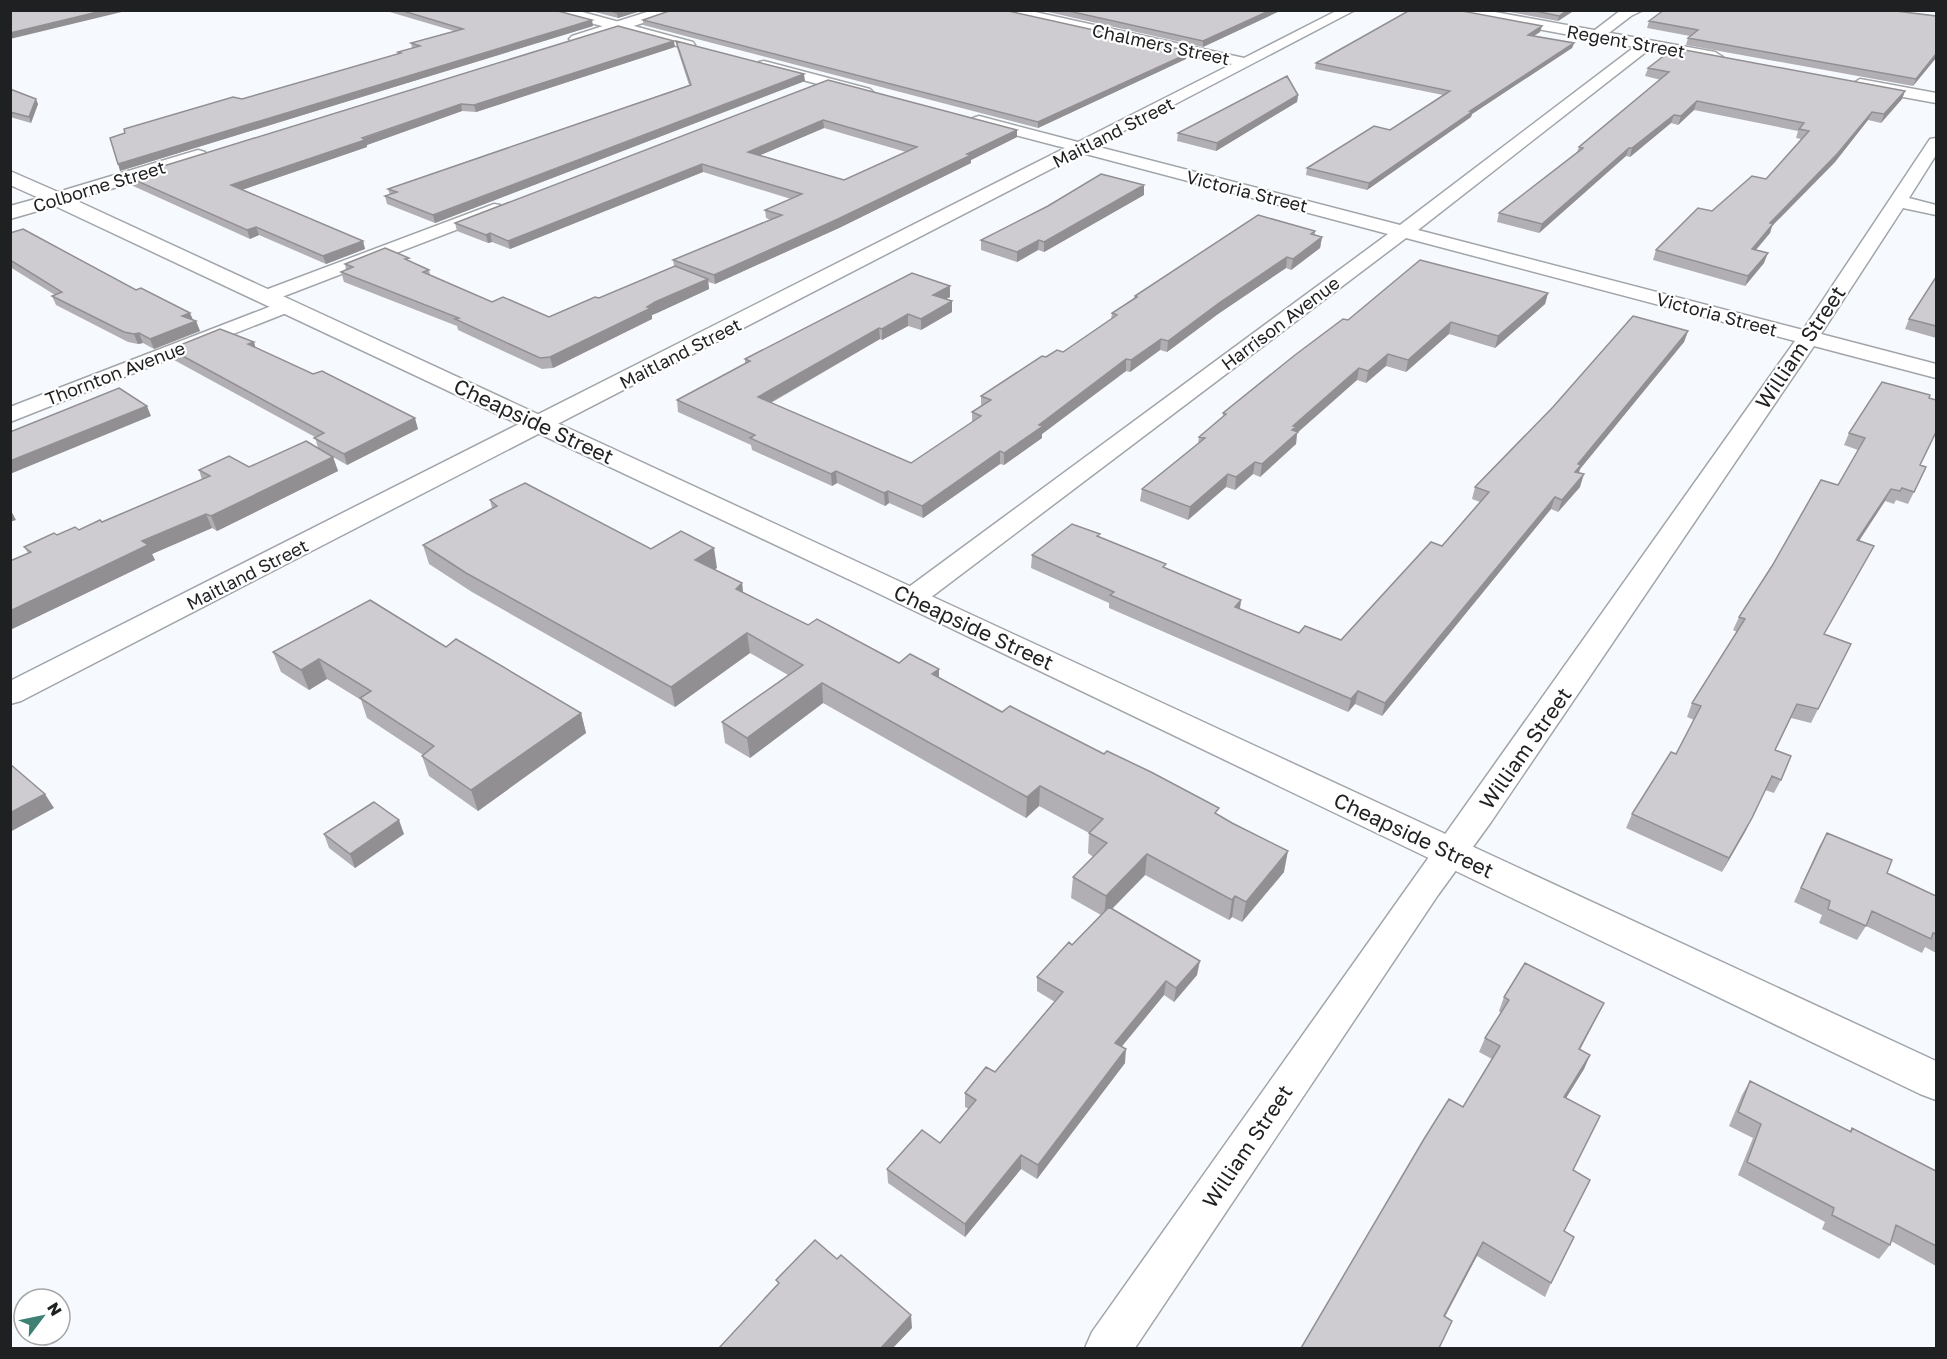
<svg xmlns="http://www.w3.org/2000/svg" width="1947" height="1359" font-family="'Golos Text',sans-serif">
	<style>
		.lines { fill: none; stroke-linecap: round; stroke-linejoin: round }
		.street-casing { stroke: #a1a5aa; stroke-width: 3 }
		.secondary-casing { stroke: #a1a5aa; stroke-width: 3 }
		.street { fill: #fff; fill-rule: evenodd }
		.secondary { fill: #fff; fill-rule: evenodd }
		.wall { fill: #b2afb4; fill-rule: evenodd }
		.shaded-wall { fill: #918f92 }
		.building { fill: #cfccd1; stroke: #918f92; stroke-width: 1.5; fill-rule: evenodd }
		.labels { text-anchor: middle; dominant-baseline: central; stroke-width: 4.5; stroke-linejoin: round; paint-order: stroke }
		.far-street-label { font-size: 18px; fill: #1f2022; stroke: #fff }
		.street-label { font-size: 21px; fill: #1f2022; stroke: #fff }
	</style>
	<rect width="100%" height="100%" fill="#f6faff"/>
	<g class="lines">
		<g class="street-casing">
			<path id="street" d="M 552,10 L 575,10 L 693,42 L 695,45 L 688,49 L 553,13 Z
				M 999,10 L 1026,10 L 1244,58 L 1338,10 L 1355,10 L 1095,146 L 1400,225 L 1641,42 L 1651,42 L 1653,45 L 1651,48 L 1418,230 L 1803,330 L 1930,139 L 1936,138 L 1936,155 L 1909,198 L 1936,205 L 1936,215 L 1903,208 L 1821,334 L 1936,364 L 1936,378 L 1814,346 L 1491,822 L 1438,895 L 1135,1348 L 1085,1348 L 1092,1332 L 1795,341 L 1406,238 L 922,604 L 912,606 L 902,604 L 898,598 L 902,592 L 1388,234 L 1082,153 L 21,701 L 10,704 L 10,681 L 1065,148 L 973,124 L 971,121 L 973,118 L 979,116 L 1078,142 L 1232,64 L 1005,14 Z
				M 1621,10 L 1643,10 L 1631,16 L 1601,39 L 1591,39 L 1589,36 L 1591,33 Z
				M 764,61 L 870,89 L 873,92 L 865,97 L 759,68 L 757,65 L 759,62 Z
				M 494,204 L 500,205 L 503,209 L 500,213 L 274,300 L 260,300 L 257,296 L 260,292 Z
				M 287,300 L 294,302 L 297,306 L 294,310 L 10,422 L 10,407 Z"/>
		</g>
		<g class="secondary-casing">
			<path id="secondary" d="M 653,10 L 677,10 L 675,13 L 582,42 L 577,44 L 569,39 L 572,36 Z
				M 1450,10 L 1484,10 L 1715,52 L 1723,57 L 1715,62 L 1457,14 Z
				M 1860,79 L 1936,93 L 1936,103 L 1854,88 L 1852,84 Z
				M 198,150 L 205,152 L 207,156 L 205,160 L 75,200 L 1936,1061 L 1936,1100 L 1920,1094 L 865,587 L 55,206 L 10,219 L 10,206 L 39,198 L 10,185 L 10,171 L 58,192 Z"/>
		</g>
		<use href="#street" class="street"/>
		<use href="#secondary" class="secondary"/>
	</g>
	<path class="wall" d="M 383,10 L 554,10 L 593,26 L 120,171 L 242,99 L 399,54 L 398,52 L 412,48 L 411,43 L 454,31 Z
		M 587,10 L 644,10 L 618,18 Z
		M 1039,10 L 1282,10 L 1203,47 Z
		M 1499,10 L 1575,10 L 1558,21 Z
		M 643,20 L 1184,53 L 1187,54 L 1186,59 L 1038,128 L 643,25 Z
		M 1649,21 L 1936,58 L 1913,86 L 1686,45 L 1688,38 L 1690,36 L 1647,28 Z
		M 1542,26 L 1540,32 L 1534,36 L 1574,43 L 1572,48 L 1472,114 L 1471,117 L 1367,190 L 1306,175 L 1307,168 L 1390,130 L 1443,95 L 1315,69 L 1316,63 Z
		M 676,41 L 805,81 L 435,223 L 387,204 L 385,196 L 390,195 L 388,189 L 689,85 L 677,48 Z
		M 675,47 L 476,112 L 462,111 L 367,145 L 367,147 L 242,190 L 363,241 L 365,249 L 326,264 L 259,235 L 250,239 L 131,185 L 128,177 Z
		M 1648,68 L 1905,91 L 1902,99 L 1881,123 L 1868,120 L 1835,162 L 1772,226 L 1770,233 L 1756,250 L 1764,263 L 1745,286 L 1653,260 L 1656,250 L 1712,211 L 1766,179 L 1801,139 L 1796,138 L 1798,131 L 1694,110 L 1678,125 L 1671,123 L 1630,157 L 1626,156 L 1539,233 L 1497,222 L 1499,213 L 1577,152 L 1579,147 L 1661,80 L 1645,76 Z
		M 828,80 L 1017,130 L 1017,137 L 971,160 L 971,163 L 839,228 L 715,284 L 708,282 L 709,289 L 657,313 L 652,315 L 652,319 L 553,368 L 542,369 L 458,330 L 457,326 L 344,282 L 341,272 L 346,270 L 345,264 L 410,261 L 429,270 L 430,275 L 492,302 L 549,317 L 599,298 L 674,266 L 673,260 L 771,220 L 766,218 L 765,210 L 791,199 L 703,172 L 510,249 L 492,242 L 488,243 L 457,231 L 455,223 ZM 824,128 L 906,152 L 844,180 L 760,155 Z
		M 10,89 L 38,104 L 31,123 L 10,117 Z
		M 1298,95 L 1297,102 L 1216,151 L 1177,141 L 1178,133 Z
		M 1144,195 L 1044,252 L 1038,250 L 1017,262 L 981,250 L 981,240 Z
		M 1315,231 L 1315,235 L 1322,237 L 1320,248 L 1291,270 L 1286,268 L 1218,314 L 1167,352 L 1160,350 L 1130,372 L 1126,371 L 1042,434 L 1042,438 L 1004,465 L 1000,464 L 923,518 L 889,503 L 885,506 L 837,483 L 832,486 L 752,450 L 751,445 L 678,412 L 677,400 L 745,364 L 745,359 L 950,286 L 950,297 L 946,299 L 952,301 L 952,312 L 921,330 L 908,326 L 882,340 L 880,339 L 771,403 L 911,463 L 972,422 L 972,412 L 981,406 L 981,396 L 1046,357 L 1063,352 L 1111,319 L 1112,313 L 1134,298 L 1135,296 Z
		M 10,233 L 136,290 L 196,321 L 200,331 L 154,349 L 143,343 L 138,344 L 128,342 L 56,305 L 52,296 L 55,295 L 10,267 Z
		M 1936,277 L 1936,338 L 1905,329 L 1909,319 Z
		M 1548,293 L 1545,304 L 1495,348 L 1449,334 L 1406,372 L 1386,366 L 1366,383 L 1357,380 L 1297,433 L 1296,444 L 1260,477 L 1253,474 L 1235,490 L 1226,487 L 1188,520 L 1140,501 L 1142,489 L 1198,444 L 1199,437 L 1223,417 L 1223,413 L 1348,320 Z
		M 1688,331 L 1684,342 L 1580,469 L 1579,473 L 1580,487 L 1558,512 L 1551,509 L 1382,716 L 1355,704 L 1348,712 L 1109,608 L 1109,603 L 1031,568 L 1032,555 L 1100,537 L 1166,568 L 1241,600 L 1240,609 L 1299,633 L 1341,640 L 1442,546 L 1480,502 L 1472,499 L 1475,487 Z
		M 256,348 L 418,429 L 347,465 L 333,457 L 338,471 L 217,531 L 212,528 L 152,554 L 155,560 L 10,630 L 10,561 L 28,553 L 24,547 L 57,535 L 79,530 L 102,522 L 202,480 L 199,470 L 249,467 L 318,448 L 315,437 L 174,360 L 170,349 Z
		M 1929,398 L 1920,465 L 1914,492 L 1908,504 L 1896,500 L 1894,504 L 1885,501 L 1859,541 L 1867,558 L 1824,634 L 1851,644 L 1811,723 L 1791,718 L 1775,750 L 1781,780 L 1774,793 L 1765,790 L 1745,832 L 1722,872 L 1626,828 L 1632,814 L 1676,754 L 1694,720 L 1687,717 L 1692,703 L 1737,632 L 1733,630 L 1739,617 L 1838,485 L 1858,450 L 1844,445 L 1849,433 Z
		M 490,500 L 651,549 L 717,568 L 714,569 L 742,583 L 743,592 L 808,625 L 899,663 L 939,669 L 939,677 L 1002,712 L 1218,815 L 1284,872 L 1242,922 L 1232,917 L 1229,920 L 1145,875 L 1112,909 L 1197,975 L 1174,1002 L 1164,995 L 1122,1046 L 1125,1063 L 1037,1179 L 1021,1169 L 965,1237 L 888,1183 L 887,1169 L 940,1143 L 969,1109 L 965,1107 L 965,1093 L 995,1072 L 1055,1002 L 1037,991 L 1037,977 L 1072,945 L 1101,915 L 1071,898 L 1073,877 L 1093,857 L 1088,853 L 1089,833 L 1039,806 L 1026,818 L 823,703 L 750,758 L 725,743 L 722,722 L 788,675 L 750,653 L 675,707 L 472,592 L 429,564 L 423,545 L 492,508 Z
		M 446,647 L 581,713 L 586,733 L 478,811 L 429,776 L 422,756 L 423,755 L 367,718 L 361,700 L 327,679 L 309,690 L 281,672 L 273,652 Z
		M 1827,833 L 1887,873 L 1936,896 L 1936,953 L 1925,947 L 1922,953 L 1866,926 L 1857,940 L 1819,923 L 1822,915 L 1794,902 L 1819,847 Z
		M 324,834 L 404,834 L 355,868 L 329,848 Z
		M 1504,997 L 1604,1003 L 1580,1050 L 1590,1055 L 1584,1069 L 1566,1098 L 1573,1170 L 1564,1231 L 1551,1283 L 1545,1297 L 1477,1256 L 1445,1317 L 1439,1348 L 1463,1107 L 1492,1059 L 1479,1052 L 1485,1038 L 1501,1013 L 1499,1011 Z
		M 1750,1081 L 1850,1131 L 1852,1128 L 1936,1171 L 1936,1266 L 1891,1241 L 1890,1245 L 1879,1259 L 1822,1229 L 1825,1222 L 1738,1175 L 1753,1138 L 1729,1126 L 1742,1095 Z"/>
	<path class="shaded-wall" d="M 106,10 L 130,10 L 10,39 L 10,33 Z
		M 625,10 L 644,10 L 618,18 L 617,13 Z
		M 1271,10 L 1282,10 L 1203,47 L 1203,41 Z
		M 1568,10 L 1575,10 L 1558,21 L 1559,16 Z
		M 592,20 L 593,26 L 120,171 L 118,164 Z
		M 1542,26 L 1540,32 L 1527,40 L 1528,35 Z
		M 674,41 L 675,47 L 476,112 L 474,105 Z
		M 1574,43 L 1572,48 L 1472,114 L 1471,117 L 1367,190 L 1369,183 L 1470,111 Z
		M 1184,50 L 1184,55 L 1187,54 L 1186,59 L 1038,128 L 1038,122 Z
		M 1936,54 L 1936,58 L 1913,86 L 1916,79 Z
		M 804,74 L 805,81 L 435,223 L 433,215 Z
		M 1905,91 L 1902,99 L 1881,123 L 1884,114 Z
		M 1298,95 L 1297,102 L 1216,151 L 1217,143 Z
		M 36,99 L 38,104 L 31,123 L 29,117 Z
		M 1697,101 L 1694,110 L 1678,125 L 1681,116 Z
		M 461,104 L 462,111 L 367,145 L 367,147 L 233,193 L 231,185 Z
		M 1872,112 L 1868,120 L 1835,162 L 1772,226 L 1770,233 L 1748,259 L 1752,249 L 1770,223 Z
		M 1674,115 L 1671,123 L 1630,157 L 1632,148 Z
		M 823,120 L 824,128 L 749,160 L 748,152 Z
		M 1017,130 L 1017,137 L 971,160 L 971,163 L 839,228 L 715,284 L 714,275 Z
		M 1629,148 L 1626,156 L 1539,233 L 1542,224 Z
		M 702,164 L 703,172 L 510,249 L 508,241 Z
		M 1144,185 L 1144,195 L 1044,252 L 1044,242 Z
		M 256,227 L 259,235 L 250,239 L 247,230 Z
		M 490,233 L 492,242 L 488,243 L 486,235 Z
		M 1322,237 L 1320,248 L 1291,270 L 1293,259 Z
		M 1039,240 L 1038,250 L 1017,262 L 1017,252 Z
		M 363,241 L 365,249 L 326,264 L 323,256 Z
		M 1768,253 L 1764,263 L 1745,286 L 1748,276 Z
		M 1287,257 L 1286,268 L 1218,314 L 1167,352 L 1168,341 L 1219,303 Z
		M 708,279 L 709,289 L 657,313 L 652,315 L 652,319 L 553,368 L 550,357 L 655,302 Z
		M 950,286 L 950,297 L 933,306 L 933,295 Z
		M 1548,293 L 1545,304 L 1495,348 L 1498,336 Z
		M 952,301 L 952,312 L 921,330 L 921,319 Z
		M 190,313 L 194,322 L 196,321 L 200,331 L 154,349 L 150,339 L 182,316 Z
		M 908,314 L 908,326 L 882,340 L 882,329 Z
		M 1451,322 L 1449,334 L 1406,372 L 1408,360 Z
		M 879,328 L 880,339 L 759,409 L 758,397 Z
		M 1688,331 L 1684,342 L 1580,469 L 1577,477 L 1572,484 L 1578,464 Z
		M 139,333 L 143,343 L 138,344 L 134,334 Z
		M 1161,339 L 1160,350 L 1130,372 L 1131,360 Z
		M 254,342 L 257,353 L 248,344 Z
		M 1388,354 L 1386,366 L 1366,383 L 1368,371 Z
		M 1126,359 L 1126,371 L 1042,434 L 1042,438 L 1004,465 L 1004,453 L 1039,425 Z
		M 1359,368 L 1357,380 L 1297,433 L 1296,444 L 1260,477 L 1262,464 L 1293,426 Z
		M 147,406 L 151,416 L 10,474 L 10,461 Z
		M 415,418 L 418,429 L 347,465 L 344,454 Z
		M 1000,451 L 1000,464 L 923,518 L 922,506 Z
		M 333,457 L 338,471 L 217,531 L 211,516 Z
		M 1255,462 L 1253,474 L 1235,490 L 1236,477 Z
		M 836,471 L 837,483 L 832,486 L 831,474 Z
		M 1228,474 L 1226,487 L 1188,520 L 1190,507 Z
		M 1584,474 L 1580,487 L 1558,512 L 1562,500 Z
		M 1891,489 L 1885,501 L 1851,553 L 1857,540 Z
		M 888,491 L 889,503 L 885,506 L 884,493 Z
		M 1555,497 L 1551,509 L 1382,716 L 1385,703 Z
		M 10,509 L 16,520 L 10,522 Z
		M 206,514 L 212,528 L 152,554 L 155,560 L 10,630 L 10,611 L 142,541 Z
		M 714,548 L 717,568 L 698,579 L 695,560 Z
		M 742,583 L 744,602 L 736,589 Z
		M 1241,600 L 1239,613 L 1235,607 Z
		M 747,633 L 750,653 L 675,707 L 671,687 Z
		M 319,659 L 327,679 L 309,690 L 301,670 Z
		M 939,669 L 939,689 L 932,674 Z
		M 822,683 L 823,703 L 750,758 L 747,738 Z
		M 1358,691 L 1355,704 L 1348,712 L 1351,699 Z
		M 581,713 L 586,733 L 478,811 L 471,790 Z
		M 1040,786 L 1039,806 L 1026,818 L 1027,797 Z
		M 45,794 L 54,808 L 10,832 L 10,813 Z
		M 1752,818 L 1745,832 L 1722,872 L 1729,858 Z
		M 399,820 L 404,834 L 355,868 L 350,854 Z
		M 1288,851 L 1284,872 L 1242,922 L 1246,902 Z
		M 1147,854 L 1145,875 L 1104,917 L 1106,896 Z
		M 1235,896 L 1232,917 L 1229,920 L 1232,900 Z
		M 1200,961 L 1197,975 L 1174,1002 L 1176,988 Z
		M 1166,981 L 1164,995 L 1114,1056 L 1115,1043 Z
		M 1604,1003 L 1597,1017 L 1572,1063 L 1579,1049 Z
		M 1126,1049 L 1125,1063 L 1037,1179 L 1038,1165 Z
		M 1590,1055 L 1584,1069 L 1558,1111 L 1564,1097 Z
		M 1021,1155 L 1021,1169 L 965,1237 L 965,1224 Z
		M 1483,1242 L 1477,1256 L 1438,1329 L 1444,1316 Z
		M 911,1315 L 912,1328 L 893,1348 L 881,1348 Z"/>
	<path class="building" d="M 10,10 L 106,10 L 10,33 Z
		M 400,10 L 554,10 L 592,20 L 118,164 L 110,138 L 125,133 L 124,129 L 233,97 L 242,99 L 401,53 L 398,52 L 420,46 L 411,43 L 463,29 Z
		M 607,10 L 625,10 L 617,13 Z
		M 672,10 L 1004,10 L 1184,50 L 1180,52 L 1187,54 L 1038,122 L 643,20 Z
		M 1064,10 L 1271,10 L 1203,41 Z
		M 1410,10 L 1457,10 L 1542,26 L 1528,35 L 1574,43 L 1470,111 L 1473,111 L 1369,183 L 1307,168 L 1374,126 L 1390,130 L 1450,91 L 1316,63 Z
		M 1530,10 L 1568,10 L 1559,16 Z
		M 1664,10 L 1888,10 L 1936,16 L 1936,54 L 1916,79 L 1688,38 L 1698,30 L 1649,21 Z
		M 618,26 L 674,41 L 474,105 L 461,104 L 362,138 L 365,140 L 231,185 L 363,241 L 323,256 L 256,227 L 247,230 L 128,177 Z
		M 676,41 L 804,74 L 433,215 L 385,196 L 397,192 L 388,189 L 691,85 Z
		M 1674,48 L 1905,91 L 1884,114 L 1872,112 L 1838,153 L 1770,223 L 1773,224 L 1752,249 L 1768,253 L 1748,276 L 1656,250 L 1698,208 L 1712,211 L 1752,176 L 1766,179 L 1809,131 L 1799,129 L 1804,123 L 1697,101 L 1681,116 L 1674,115 L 1632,148 L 1629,148 L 1542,224 L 1499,213 L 1583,148 L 1579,147 L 1669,72 L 1648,68 Z
		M 1287,76 L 1298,95 L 1217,143 L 1178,133 Z
		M 828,80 L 1017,130 L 967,154 L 971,155 L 838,219 L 714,275 L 673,260 L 782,215 L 765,210 L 802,194 L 702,164 L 508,241 L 490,233 L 486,235 L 455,223 ZM 823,120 L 917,147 L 844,180 L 748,152 Z
		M 10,89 L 36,99 L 29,117 L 10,112 Z
		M 1101,174 L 1144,185 L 1044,242 L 1039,240 L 1017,252 L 981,240 L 1048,206 Z
		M 1258,215 L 1315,231 L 1311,234 L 1322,237 L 1293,259 L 1287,257 L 1219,303 L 1168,341 L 1161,339 L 1131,360 L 1126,359 L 1039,425 L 1043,426 L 1004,453 L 1000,451 L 922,506 L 888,491 L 884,493 L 836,471 L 831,474 L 750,438 L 755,435 L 677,400 L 750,361 L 745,359 L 912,273 L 950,286 L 933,295 L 952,301 L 921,319 L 908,314 L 882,329 L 879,328 L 758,397 L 911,463 L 981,416 L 972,412 L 991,400 L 981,396 L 1042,356 L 1046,357 L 1057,350 L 1063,352 L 1117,315 L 1112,313 L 1137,297 L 1135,296 Z
		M 23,229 L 136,290 L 141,288 L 190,313 L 182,316 L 196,321 L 150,339 L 139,333 L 134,334 L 124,332 L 52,296 L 62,292 L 10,260 L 10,233 Z
		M 385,248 L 409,258 L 405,259 L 429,270 L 423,272 L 492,302 L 503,297 L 549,317 L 595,297 L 599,298 L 675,266 L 708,279 L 655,302 L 647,307 L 651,308 L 550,357 L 540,358 L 455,319 L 459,318 L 341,272 L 353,267 L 345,264 Z
		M 1420,260 L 1548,293 L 1498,336 L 1451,322 L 1408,360 L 1388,354 L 1368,371 L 1359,368 L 1293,426 L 1296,427 L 1292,430 L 1298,432 L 1262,464 L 1255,462 L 1236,477 L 1228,474 L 1190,507 L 1142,489 L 1205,438 L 1199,437 L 1226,414 L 1223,413 L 1295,355 L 1343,319 L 1348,320 Z
		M 1936,277 L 1936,326 L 1909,319 Z
		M 1633,316 L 1688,331 L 1578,464 L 1581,465 L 1575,472 L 1584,474 L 1562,500 L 1555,497 L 1385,703 L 1358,691 L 1351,699 L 1110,595 L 1114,592 L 1032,555 L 1072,524 L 1100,534 L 1097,536 L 1166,564 L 1163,567 L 1241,600 L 1235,607 L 1299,633 L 1305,626 L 1341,640 L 1431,542 L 1442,546 L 1489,492 L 1475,487 L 1553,407 Z
		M 220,329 L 254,342 L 248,344 L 313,374 L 322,371 L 415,418 L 344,454 L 314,438 L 324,433 L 170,349 Z
		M 1882,382 L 1930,395 L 1929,398 L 1936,400 L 1936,432 L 1920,465 L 1926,467 L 1914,492 L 1902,488 L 1900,491 L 1891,489 L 1857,540 L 1874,546 L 1824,634 L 1851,644 L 1818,709 L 1797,704 L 1775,750 L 1791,756 L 1781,780 L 1772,776 L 1752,818 L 1729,858 L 1632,814 L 1671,752 L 1676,754 L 1701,706 L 1692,703 L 1745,619 L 1739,617 L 1772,566 L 1821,480 L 1838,485 L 1865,438 L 1849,433 Z
		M 119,388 L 147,406 L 10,461 L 10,432 Z
		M 306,441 L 333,457 L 211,516 L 206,514 L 142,541 L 148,545 L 10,611 L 10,561 L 31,552 L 24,547 L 54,533 L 57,535 L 75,527 L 79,530 L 100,520 L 102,522 L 210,476 L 199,470 L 229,456 L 249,467 Z
		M 525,483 L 651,549 L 681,531 L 714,548 L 695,560 L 742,583 L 736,589 L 808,625 L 817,619 L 899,663 L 910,654 L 939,669 L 932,674 L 1002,712 L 1010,706 L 1104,754 L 1107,751 L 1151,772 L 1219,808 L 1215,813 L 1232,823 L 1288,851 L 1246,902 L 1235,896 L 1232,900 L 1147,854 L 1106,896 L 1073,877 L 1107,843 L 1089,833 L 1103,819 L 1040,786 L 1027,797 L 822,683 L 747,738 L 722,722 L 803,665 L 747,633 L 671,687 L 466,573 L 423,545 L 497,506 L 490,500 Z
		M 370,600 L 446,647 L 456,639 L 581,713 L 471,790 L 422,756 L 434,746 L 360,698 L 371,691 L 319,659 L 301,670 L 273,652 Z
		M 10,764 L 45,794 L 10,813 Z
		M 374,802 L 399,820 L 350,854 L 324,834 Z
		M 1827,833 L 1892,860 L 1887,873 L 1936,896 L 1936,934 L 1933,933 L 1931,939 L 1872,911 L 1866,926 L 1828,909 L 1830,901 L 1801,888 Z
		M 1109,907 L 1200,961 L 1176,988 L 1166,981 L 1115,1043 L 1126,1049 L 1038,1165 L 1021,1155 L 965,1224 L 887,1169 L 922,1130 L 940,1143 L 976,1100 L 965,1093 L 986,1067 L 995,1072 L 1063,992 L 1037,977 L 1069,942 L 1072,945 Z
		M 1525,963 L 1604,1003 L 1579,1049 L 1590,1055 L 1564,1097 L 1600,1116 L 1573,1170 L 1590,1180 L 1564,1231 L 1574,1237 L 1551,1283 L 1483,1242 L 1444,1316 L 1452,1321 L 1439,1348 L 1301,1348 L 1424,1139 L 1449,1099 L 1463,1107 L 1500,1046 L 1485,1038 L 1509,1000 L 1504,997 Z
		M 1750,1081 L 1851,1132 L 1852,1128 L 1936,1171 L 1936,1246 L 1896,1225 L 1890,1245 L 1832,1215 L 1834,1208 L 1747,1162 L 1761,1124 L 1738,1112 Z
		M 815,1240 L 837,1259 L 841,1255 L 911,1315 L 881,1348 L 719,1348 L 779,1283 L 776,1280 Z"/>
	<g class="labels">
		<g class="far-street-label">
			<text transform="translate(1626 41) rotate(10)">Regent Street</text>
			<text transform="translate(1161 44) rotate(12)">Chalmers Street</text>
			<text transform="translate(1113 132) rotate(-27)">Maitland Street</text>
			<text transform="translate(99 186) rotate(-17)">Colborne Street</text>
			<text transform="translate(1247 191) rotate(14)">Victoria Street</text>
			<text transform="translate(1717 314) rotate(15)">Victoria Street</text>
			<text transform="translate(1280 323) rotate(-37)">Harrison Avenue</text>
			<text transform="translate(680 353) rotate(-27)">Maitland Street</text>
			<text transform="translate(115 373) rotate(-21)">Thornton Avenue</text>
			<text transform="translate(247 574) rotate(-27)">Maitland Street</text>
		</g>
		<g class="street-label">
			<text transform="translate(1800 347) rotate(-56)">William Street</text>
			<text transform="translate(534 421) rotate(25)">Cheapside Street</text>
			<text transform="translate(974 627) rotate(25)">Cheapside Street</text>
			<text transform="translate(1525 748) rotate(-55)">William Street</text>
			<text transform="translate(1414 835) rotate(25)">Cheapside Street</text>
			<text transform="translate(1247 1146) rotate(-56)">William Street</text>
		</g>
	</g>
	<rect width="1947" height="1359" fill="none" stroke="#1f2022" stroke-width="24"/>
	<g transform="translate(42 1317) rotate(58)"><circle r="28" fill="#ffffff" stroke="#a5a6a7" stroke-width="1.5"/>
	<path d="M0-4.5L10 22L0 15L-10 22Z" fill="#3e8174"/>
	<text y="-9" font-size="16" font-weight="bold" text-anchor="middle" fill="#1f2022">N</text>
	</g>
</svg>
